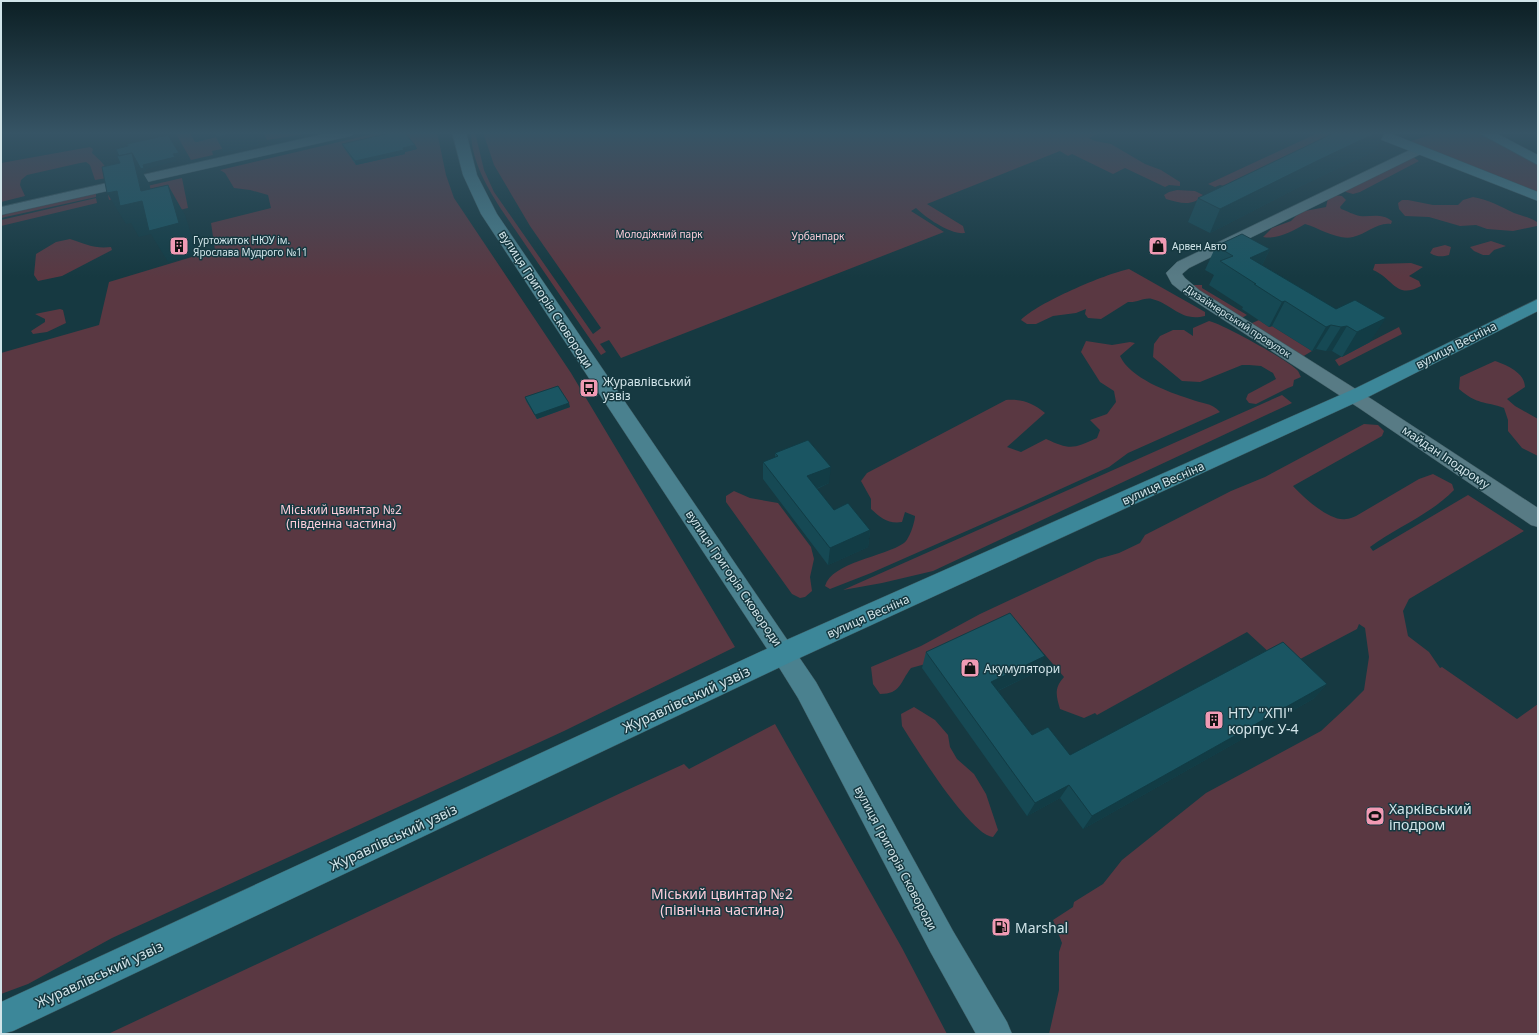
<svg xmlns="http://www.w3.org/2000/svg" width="1539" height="1035" font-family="'Noto Sans',sans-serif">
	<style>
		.green { fill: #5a3842 }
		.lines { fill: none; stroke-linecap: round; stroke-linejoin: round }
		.street-casing { stroke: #3b575e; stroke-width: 1 }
		.secondary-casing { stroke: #3b575e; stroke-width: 1 }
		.primary-casing { stroke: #3b575e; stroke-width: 1 }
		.street { fill: #587b85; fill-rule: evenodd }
		.secondary { fill: #4a818f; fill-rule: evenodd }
		.primary { fill: #3c8799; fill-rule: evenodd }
		.wall { fill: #164954 }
		.shaded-wall { fill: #123c45 }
		.building { fill: #1a5562; stroke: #123c45 }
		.labels { text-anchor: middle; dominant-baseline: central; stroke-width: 3; stroke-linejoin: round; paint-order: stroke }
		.far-park-label { font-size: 10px; fill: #fccdda; stroke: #163941 }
		.far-poi-label { font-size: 10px; fill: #d1e4e9; stroke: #163941; text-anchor: start }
		.far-street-label { font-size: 10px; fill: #d1e4e9; stroke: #163941 }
		.street-label { font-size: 12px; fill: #d1e4e9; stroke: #163941 }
		.poi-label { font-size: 12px; fill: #d1e4e9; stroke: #163941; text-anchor: start }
		.park-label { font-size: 12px; fill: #fccdda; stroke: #163941 }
		.near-street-label { font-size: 14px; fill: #d1e4e9; stroke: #163941 }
		.near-poi-label { font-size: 14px; fill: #d1e4e9; stroke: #163941; text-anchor: start }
		.near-park-label { font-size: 14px; fill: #fccdda; stroke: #163941 }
	</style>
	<rect width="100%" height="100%" fill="#163941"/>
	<path class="green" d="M 175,132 L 189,132 L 195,142 L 235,132 L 239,132 L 256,142 L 212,151 L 213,155 L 191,160 Z
		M 263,132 L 316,132 L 267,140 Z
		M 381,132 L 437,132 L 446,175 L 454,198 L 571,373 L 735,647 L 564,731 L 112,938 L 28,984 L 1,994 L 1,353 L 99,325 L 109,282 L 215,250 L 211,223 L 271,208 L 268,195 L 250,190 L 234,188 L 225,173 L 220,170 Z
		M 471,132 L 475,132 L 484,170 L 494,192 L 593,334 L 601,328 L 530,226 L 494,165 L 483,132 L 1102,132 L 1089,138 L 1095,141 L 1111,144 L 1145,164 L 1161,170 L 1180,182 L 1180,186 L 1169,185 L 1165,187 L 1125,168 L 1113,174 L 1072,154 L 1068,156 L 1060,151 L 927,204 L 963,226 L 965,233 C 951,235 926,218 916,208 L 911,211 L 944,232 L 621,358 L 609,340 L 600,344 L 606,352 L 601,355 L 503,212 C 488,189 471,161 471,132 Z
		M 1320,132 L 1334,132 L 1228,187 L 1220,185 L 1215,187 L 1208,184 Z
		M 1439,132 L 1481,132 L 1538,162 L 1538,193 L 1408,142 Z
		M 90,147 L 93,149 L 92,153 C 99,160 109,166 107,178 L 95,180 L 90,165 L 86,162 L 80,163 L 27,175 L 21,180 L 20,185 L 25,196 L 1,202 L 1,163 Z
		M 1413,157 L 1419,161 L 1360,192 L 1353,194 L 1346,192 L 1344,189 Z
		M 182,178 L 188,208 L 159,215 L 152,190 L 109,200 L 108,195 Z
		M 1177,190 L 1195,191 L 1203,195 C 1193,207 1180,203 1166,199 L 1164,195 L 1169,192 Z
		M 96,193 L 96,197 L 1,218 L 1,215 Z
		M 1334,195 L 1342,196 L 1346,200 L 1340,207 L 1341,209 C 1347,211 1354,215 1360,216 C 1372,217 1381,213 1392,221 L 1391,224 C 1377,222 1367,234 1353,237 C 1339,241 1319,228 1305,224 C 1293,231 1277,240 1263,237 L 1272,228 L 1291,221 L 1296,216 L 1305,211 L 1326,207 L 1328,198 Z
		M 1473,197 C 1489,200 1500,206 1514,213 C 1522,216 1529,217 1537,222 L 1537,226 L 1513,231 L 1487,229 L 1476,225 L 1460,226 L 1429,217 L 1405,216 L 1399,209 L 1398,203 L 1402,200 L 1408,200 L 1433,205 L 1458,205 L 1463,200 Z
		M 96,198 L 97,203 L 1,226 L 1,220 Z
		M 70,239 C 85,244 95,249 111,247 L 112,250 L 62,276 L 38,281 L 34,275 L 36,254 L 56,242 Z
		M 1491,241 L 1506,246 L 1494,250 L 1489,255 L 1483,255 L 1474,251 L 1470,247 Z
		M 1445,245 L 1451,247 L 1449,255 C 1442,257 1436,257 1430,253 L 1433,248 Z
		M 1411,263 L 1423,267 L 1409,276 L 1419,281 L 1421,286 C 1396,300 1393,278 1373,270 L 1375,264 Z
		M 1129,269 L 1205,312 L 1205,316 C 1180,322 1173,304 1152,299 C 1145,297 1137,303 1128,302 L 1101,319 L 1088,318 L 1085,314 L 1086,309 L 1076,313 L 1053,316 L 1036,324 L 1027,324 L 1021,320 C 1037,303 1105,274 1129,269 Z
		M 1188,285 L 1202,285 L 1202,288 L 1247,315 L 1240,319 Z
		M 60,309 L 63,310 L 66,323 L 47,332 L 33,334 L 31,331 L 45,322 L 45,319 L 35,314 Z
		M 1259,320 L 1269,327 L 1272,326 L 1312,351 L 1302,357 L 1250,324 Z
		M 1209,321 C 1221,323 1291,362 1298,371 C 1299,372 1300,376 1301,377 L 1294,380 L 1293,386 L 1288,388 L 1256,404 L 1249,403 L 1246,399 L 1248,394 L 1276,379 L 1273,373 L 1261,366 L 1249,365 L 1242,365 L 1200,382 L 1182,381 L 1153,357 L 1154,344 L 1160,336 L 1173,330 L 1184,330 L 1193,336 L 1193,328 Z
		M 1399,327 L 1402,334 L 1339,366 L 1335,360 Z
		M 1086,341 L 1112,345 L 1130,342 L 1135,343 L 1120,356 C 1130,378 1168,392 1190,399 C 1202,404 1211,402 1220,412 L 1128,453 L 1109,467 L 1012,511 L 871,573 L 830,589 L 825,586 C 832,562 884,557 904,543 C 909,540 915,522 915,516 L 905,512 L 902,522 C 888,524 881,518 871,509 L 871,499 L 861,481 L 867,473 L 1006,400 C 1022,399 1033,403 1045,413 L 1007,447 L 1021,452 L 1046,439 C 1070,450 1073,449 1097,438 L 1100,430 L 1090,420 L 1107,414 L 1116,402 L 1114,391 L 1100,382 L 1081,352 Z
		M 1495,361 C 1507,365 1525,373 1525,387 L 1507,399 L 1515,406 L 1538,419 L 1538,456 L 1522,448 L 1508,431 L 1508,420 L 1504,408 C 1485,401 1477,405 1459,389 L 1460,377 Z
		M 1282,395 L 1292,403 L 933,571 L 882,583 L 843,590 Z
		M 1364,424 L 1378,425 L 1384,431 L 1382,436 L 1293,486 C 1303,497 1330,522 1346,519 C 1349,519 1353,517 1356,516 L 1419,479 L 1433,474 L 1452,484 L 1454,490 C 1431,514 1397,527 1370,547 L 1373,551 L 1468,495 L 1524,531 L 1409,599 L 1403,611 L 1408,636 L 1429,652 L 1440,668 L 1442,667 L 1517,719 L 1538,704 L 1538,1034 L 1049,1034 L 1059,990 L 1059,952 L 1062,943 L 1053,920 L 1073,907 L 1074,902 L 1103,884 L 1122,860 L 1206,793 L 1321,731 L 1349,705 L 1364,690 L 1369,657 L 1365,628 L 1359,624 L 1357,629 L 1285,667 L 1247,632 L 1097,715 L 1095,713 L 1084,718 L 1060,709 C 1056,696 1054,688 1064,677 L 1017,622 L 929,663 L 911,668 C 900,682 901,694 880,694 L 873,684 L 871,667 L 921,646 L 980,614 L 1098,559 L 1119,553 L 1140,543 L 1145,535 L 1231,491 L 1265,477 Z
		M 734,491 L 750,498 L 778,503 L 811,547 L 814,559 L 810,577 L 812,591 L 805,597 L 800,598 L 792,594 L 726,502 L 726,496 Z
		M 914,707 L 935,720 L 948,735 L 950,747 L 957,759 L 974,774 L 986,794 L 998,830 L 993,837 C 970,835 916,748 902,726 L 901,714 Z
		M 775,724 L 902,948 L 947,1034 L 108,1034 L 625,791 L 684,764 L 689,769 Z"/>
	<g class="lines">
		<g class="street-casing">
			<path id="street" d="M 332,132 L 357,132 L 351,136 L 1,215 L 1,207 Z
				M 1418,146 L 1423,147 L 1425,150 L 1423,153 L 1189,268 L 1182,274 L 1185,278 L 1199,290 L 1373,400 L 1538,508 L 1538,527 L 1531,525 L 1359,408 L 1187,296 L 1172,284 L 1166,273 L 1177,262 Z"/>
		</g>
		<g class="secondary-casing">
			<path id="secondary" d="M 452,132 L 466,132 L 477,175 L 497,214 L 816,682 L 953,931 L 1007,1022 L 1012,1034 L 976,1034 L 931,953 L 798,698 L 775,661 L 481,214 L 463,175 Z
				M 1368,132 L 1387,132 L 1538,192 L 1538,201 L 1369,135 Z
				M 1477,132 L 1494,132 L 1538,155 L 1538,165 Z"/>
		</g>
		<g class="primary-casing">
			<path id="primary" d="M 1538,299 L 1538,311 L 1370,396 L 793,661 L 13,1031 L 1,1034 L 1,1002 L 775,645 L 1356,388 Z"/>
		</g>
		<use href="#street" class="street"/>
		<use href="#secondary" class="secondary"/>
		<use href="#primary" class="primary"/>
	</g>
	<path class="wall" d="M 191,132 L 253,132 L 259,145 L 224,152 L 216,137 L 196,142 Z
		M 342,144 L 415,145 L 417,149 L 405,152 L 405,154 L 356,165 L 344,148 Z
		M 1375,151 L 1307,183 L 1210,233 L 1188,222 L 1198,198 Z
		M 1216,246 L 1270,249 L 1262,265 L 1336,309 L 1370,342 L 1342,357 L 1332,351 L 1326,351 L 1316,349 L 1312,351 L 1272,326 L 1269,327 L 1242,309 L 1243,307 L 1209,285 L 1214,275 L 1205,270 Z
		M 525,397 L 570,407 L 537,419 L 526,401 Z
		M 775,453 L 829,483 L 817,489 L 834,510 L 870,530 L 868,547 L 828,565 L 763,479 L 763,462 L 775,458 Z
		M 926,652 L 1038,671 L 998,691 L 1032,735 L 1070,755 L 1327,684 L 1313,699 L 1083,829 L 1060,798 L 1027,816 L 922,668 Z"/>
	<path class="shaded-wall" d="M 191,132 L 213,132 L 216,137 L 196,142 Z
		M 240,132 L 253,132 L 259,145 L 224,152 L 216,137 Z
		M 1378,132 L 1385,132 L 1375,151 L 1307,183 L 1210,233 L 1220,209 L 1319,160 Z
		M 415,145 L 417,149 L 405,152 L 405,154 L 356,165 L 355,161 Z
		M 132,153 L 175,157 L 177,161 L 146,169 L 146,172 L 143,173 L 149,183 L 159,222 L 141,191 Z
		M 179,153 L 181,157 L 175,158 L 173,154 Z
		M 168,185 L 185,215 L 197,254 L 168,262 L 151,234 L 139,237 L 131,223 L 126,224 L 107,193 L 117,191 L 125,205 Z
		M 1270,249 L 1258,273 L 1250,258 Z
		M 1285,301 L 1272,326 L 1269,327 L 1282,302 Z
		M 1386,318 L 1370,342 L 1342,357 L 1357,332 Z
		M 1331,325 L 1316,349 L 1312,351 L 1326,327 Z
		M 1347,326 L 1332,351 L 1326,351 L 1341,327 Z
		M 569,403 L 570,407 L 537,419 L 535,415 Z
		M 831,467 L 829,483 L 806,493 L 807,476 Z
		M 870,530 L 868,547 L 828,565 L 830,548 Z
		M 1045,656 L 1038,671 L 985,697 L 991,682 Z
		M 1327,684 L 1313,699 L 1083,829 L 1092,816 Z
		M 1069,785 L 1060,798 L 1027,816 L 1035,803 Z"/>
	<path class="building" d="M 214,132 L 240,132 L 216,137 Z
		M 395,132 L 404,132 L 415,145 L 403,148 L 404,150 L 355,161 L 342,144 Z
		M 1336,132 L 1378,132 L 1319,160 L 1220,209 L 1198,198 Z
		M 168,135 L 179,153 L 173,154 L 175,157 L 143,165 L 144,168 L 141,169 L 132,153 L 119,156 L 116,149 L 128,146 L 127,144 Z
		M 132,153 L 141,191 L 168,185 L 179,223 L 149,231 L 142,201 L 120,206 L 117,191 L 107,193 L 102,167 L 120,163 L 117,156 Z
		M 1242,234 L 1270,249 L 1250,258 L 1336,309 L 1355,300 L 1386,318 L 1357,332 L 1347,326 L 1341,327 L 1331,325 L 1326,327 L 1285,301 L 1282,302 L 1254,284 L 1256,284 L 1220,261 L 1233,256 L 1216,246 Z
		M 558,386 L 569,403 L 535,415 L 525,397 Z
		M 808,440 L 831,467 L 807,476 L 834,510 L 848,503 L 870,530 L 830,548 L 763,462 L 778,456 L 775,453 Z
		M 1010,613 L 1045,656 L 991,682 L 1032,735 L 1048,727 L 1070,755 L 1283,642 L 1327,684 L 1092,816 L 1069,785 L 1035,803 L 926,652 Z"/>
	<linearGradient id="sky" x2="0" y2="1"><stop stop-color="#0c1f24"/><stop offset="0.48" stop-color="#365465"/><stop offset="1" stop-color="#365465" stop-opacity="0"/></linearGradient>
	<rect width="1539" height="277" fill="url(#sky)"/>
	<defs>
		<g id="building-square" transform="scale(1)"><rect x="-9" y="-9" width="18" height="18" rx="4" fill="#f19ab4" stroke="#163941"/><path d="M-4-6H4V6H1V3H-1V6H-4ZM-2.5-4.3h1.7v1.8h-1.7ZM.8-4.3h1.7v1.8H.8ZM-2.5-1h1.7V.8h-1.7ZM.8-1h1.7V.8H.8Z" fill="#111"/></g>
		<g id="shop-square" transform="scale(1)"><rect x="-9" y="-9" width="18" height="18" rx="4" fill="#f19ab4" stroke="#163941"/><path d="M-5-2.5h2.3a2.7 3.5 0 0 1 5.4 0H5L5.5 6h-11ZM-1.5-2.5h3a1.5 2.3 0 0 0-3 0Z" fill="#111"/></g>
		<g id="bus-square" transform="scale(1)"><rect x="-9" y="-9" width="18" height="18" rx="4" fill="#f19ab4" stroke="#163941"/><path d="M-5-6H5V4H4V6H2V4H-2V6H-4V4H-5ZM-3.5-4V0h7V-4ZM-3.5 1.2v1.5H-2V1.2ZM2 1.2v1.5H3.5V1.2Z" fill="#111"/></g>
		<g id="stadium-square" transform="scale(1)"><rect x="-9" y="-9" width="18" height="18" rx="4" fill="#f19ab4" stroke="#163941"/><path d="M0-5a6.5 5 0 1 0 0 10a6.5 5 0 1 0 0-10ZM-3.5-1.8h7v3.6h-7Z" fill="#111"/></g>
		<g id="fuel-square" transform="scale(1)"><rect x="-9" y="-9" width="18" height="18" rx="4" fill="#f19ab4" stroke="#163941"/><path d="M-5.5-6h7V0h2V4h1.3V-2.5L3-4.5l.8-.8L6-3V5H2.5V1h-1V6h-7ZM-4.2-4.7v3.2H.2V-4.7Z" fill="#111"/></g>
	</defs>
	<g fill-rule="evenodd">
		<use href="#building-square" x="179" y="246"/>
		<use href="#shop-square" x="1158" y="246"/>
		<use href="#bus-square" x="589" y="388"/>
		<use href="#shop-square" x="970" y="668"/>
		<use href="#building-square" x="1214" y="720"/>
		<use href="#stadium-square" x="1375" y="816"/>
		<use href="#fuel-square" x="1001" y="927"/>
	</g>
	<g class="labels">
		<g class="far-park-label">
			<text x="659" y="234">Молодіжний парк</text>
			<text x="818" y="236">Урбанпарк</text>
		</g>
		<g class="far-poi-label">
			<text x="193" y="240">Гуртожиток НЮУ ім.<tspan x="193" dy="12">Ярослава Мудрого №11</tspan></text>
			<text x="1172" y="246">Арвен Авто</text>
		</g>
		<g class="far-street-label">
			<text transform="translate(1238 321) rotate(33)">Дизайнерський провулок</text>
		</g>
		<g class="street-label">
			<text transform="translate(546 299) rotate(57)">вулиця Григорія Сковороди</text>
			<text transform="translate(1456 345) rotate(-27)">вулиця Весніна</text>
			<text transform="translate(1446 457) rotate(34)">майдан Іподрому</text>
			<text transform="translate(1163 483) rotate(-24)">вулиця Весніна</text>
			<text transform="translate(734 578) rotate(56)">вулиця Григорія Сковороди</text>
			<text transform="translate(868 616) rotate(-24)">вулиця Весніна</text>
			<text transform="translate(896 858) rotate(62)">вулиця Григорія Сковороди</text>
		</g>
		<g class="poi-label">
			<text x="603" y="381">Журавлівський<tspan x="603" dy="14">узвіз</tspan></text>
			<text x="984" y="668">Акумулятори</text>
		</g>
		<g class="park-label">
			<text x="341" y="509">Міський цвинтар №2<tspan x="341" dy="14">(південна частина)</tspan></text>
		</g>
		<g class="near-street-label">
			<text transform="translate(686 699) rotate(-25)">Журавлівський узвіз</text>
			<text transform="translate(393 837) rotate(-25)">Журавлівський узвіз</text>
			<text transform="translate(99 974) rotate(-25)">Журавлівський узвіз</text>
		</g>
		<g class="near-poi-label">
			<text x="1228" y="712">НТУ "ХПІ"<tspan x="1228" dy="16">корпус У-4</tspan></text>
			<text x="1389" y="808">Харківський<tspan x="1389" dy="16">іподром</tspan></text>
			<text x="1015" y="927">Marshal</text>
		</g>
		<g class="near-park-label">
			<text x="722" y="893">Міський цвинтар №2<tspan x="722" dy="16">(північна частина)</tspan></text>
		</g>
	</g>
	<rect width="1539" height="1035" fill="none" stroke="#d1e4e9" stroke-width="4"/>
</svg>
